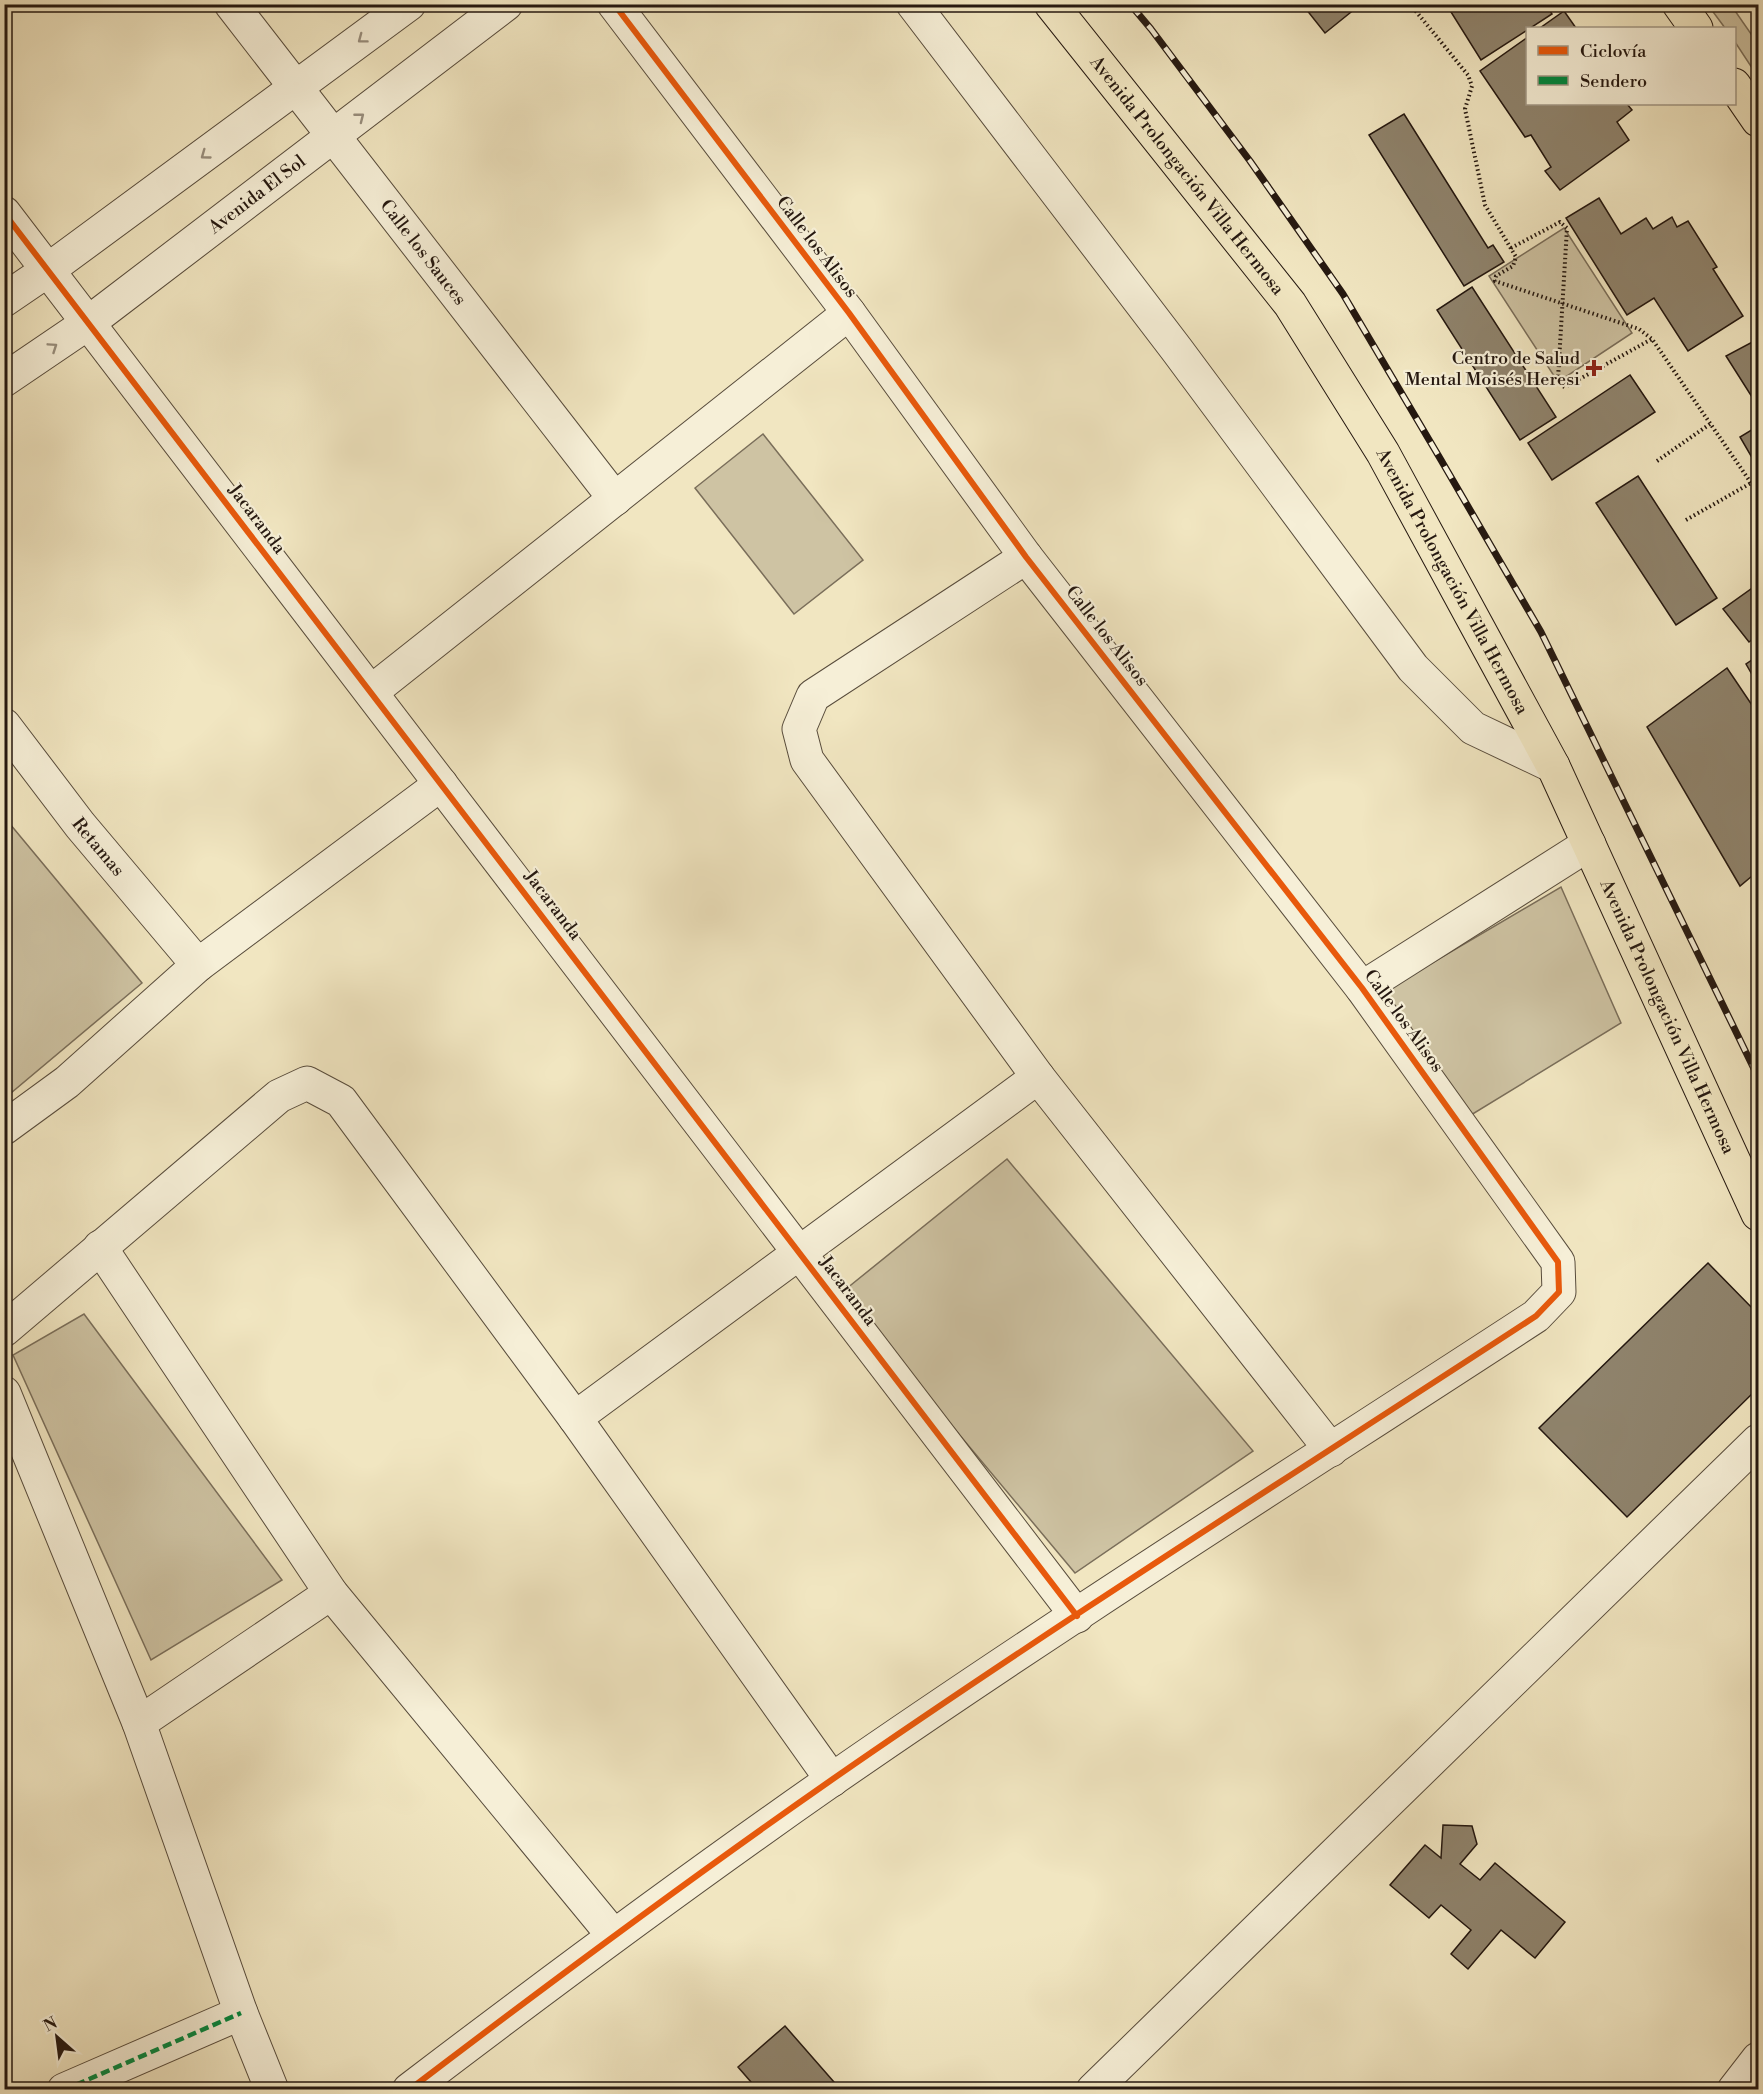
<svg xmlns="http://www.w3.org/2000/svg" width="1763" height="2094" font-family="'Libre Bodoni',serif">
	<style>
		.green { fill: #cec3a3; stroke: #7a6e5a; stroke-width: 1.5 }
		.building { fill: #8f836c; stroke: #251810; stroke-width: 1.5 }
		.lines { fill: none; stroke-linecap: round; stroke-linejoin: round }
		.minor-casing { stroke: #584c3c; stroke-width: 35 }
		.major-casing { stroke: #251810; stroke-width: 35 }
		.path { stroke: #251810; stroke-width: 4; stroke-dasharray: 1.5 3; stroke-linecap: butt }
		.minor { stroke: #f6efd7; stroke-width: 33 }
		.major { stroke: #f1e6c1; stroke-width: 33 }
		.rail-casing { stroke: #251810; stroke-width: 7 }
		.rail { stroke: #f6efd7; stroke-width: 4.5; stroke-dasharray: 14; stroke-linecap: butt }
		.quiet { stroke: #00873e; stroke-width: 4.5; stroke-dasharray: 9 4.5; stroke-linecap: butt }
		.cycleway-casing { stroke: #f6efd7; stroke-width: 10 }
		.cycleway { stroke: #e8590c; stroke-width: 6 }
		.oneway { stroke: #988e7d }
		.poi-dot { fill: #8f2418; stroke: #f6efd7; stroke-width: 2 }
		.labels { text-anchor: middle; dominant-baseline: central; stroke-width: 4.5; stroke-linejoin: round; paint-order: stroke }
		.street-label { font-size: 18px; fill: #251810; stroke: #f6efd7 }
		.poi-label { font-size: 18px; fill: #251810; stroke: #f6efd7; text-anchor: end }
	</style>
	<rect width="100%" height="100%" fill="#f1e6c1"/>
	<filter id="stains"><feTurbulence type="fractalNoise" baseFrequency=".00333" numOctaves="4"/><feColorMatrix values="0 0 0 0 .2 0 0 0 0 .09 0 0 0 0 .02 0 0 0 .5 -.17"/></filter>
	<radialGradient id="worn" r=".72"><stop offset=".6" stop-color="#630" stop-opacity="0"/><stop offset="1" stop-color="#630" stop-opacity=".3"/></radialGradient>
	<path class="green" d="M 1708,5 L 1731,5 L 1758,44 L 1758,77 L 1735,42 L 1734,28 L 1725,28 Z
		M 1564,228 L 1632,333 L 1558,382 L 1489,276 Z
		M 763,434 L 863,560 L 794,614 L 695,488 Z
		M 5,818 L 142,983 L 5,1098 L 4,1098 Z
		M 1561,887 L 1621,1023 L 1471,1115 L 1374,997 Z
		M 1007,1159 L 1253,1451 L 1075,1573 L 841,1293 Z
		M 84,1314 L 282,1580 L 151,1660 L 13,1355 Z"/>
	<path class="building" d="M 1302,4 L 1361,4 L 1325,33 Z
		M 1446,4 L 1546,4 L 1552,14 L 1481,60 Z
		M 1564,11 L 1576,28 L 1540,28 Z
		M 1528,37 L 1528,104 L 1627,104 L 1632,110 L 1617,122 L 1629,140 L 1560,190 L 1545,171 L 1551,167 L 1531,135 L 1525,137 L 1480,71 Z
		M 1404,114 L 1488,248 L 1493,245 L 1504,262 L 1464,286 L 1369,135 Z
		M 1599,198 L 1621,234 L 1646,218 L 1653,229 L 1672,217 L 1677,227 L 1688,221 L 1717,267 L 1713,269 L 1743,316 L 1688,351 L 1654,298 L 1627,315 L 1566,218 Z
		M 1472,287 L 1556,417 L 1520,440 L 1437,310 Z
		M 1758,339 L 1758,394 L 1752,397 L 1726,356 Z
		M 1630,375 L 1655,412 L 1552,480 L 1528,443 Z
		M 1758,426 L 1758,468 L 1740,437 Z
		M 1638,476 L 1717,598 L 1676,625 L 1596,503 Z
		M 1758,584 L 1758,635 L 1749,642 L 1723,609 Z
		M 1758,656 L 1758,685 L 1746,664 Z
		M 1727,668 L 1758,714 L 1758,871 L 1740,886 L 1647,727 Z
		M 1708,1263 L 1758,1314 L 1758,1388 L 1627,1517 L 1539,1428 Z
		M 1443,1825 L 1472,1826 L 1477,1844 L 1460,1864 L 1480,1880 L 1495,1863 L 1565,1922 L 1535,1958 L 1501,1930 L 1468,1969 L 1451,1954 L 1471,1930 L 1441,1905 L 1429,1918 L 1390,1885 L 1425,1845 L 1441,1858 Z
		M 785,2026 L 841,2090 L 758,2090 L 738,2067 Z"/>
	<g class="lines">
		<g class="minor-casing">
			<g id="minor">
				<path id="s1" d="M 231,4 L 615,499"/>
				<path d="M 913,4 L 1177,350 L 1413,668 L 1473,728 L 1553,766"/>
				<path d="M 4,213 L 1077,1616"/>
				<path d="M 4,300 L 48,270 L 409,4"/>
				<path id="s2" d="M 4,380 L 88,323 L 506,4"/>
				<path d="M 1026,557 L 813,696 L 799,729 L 807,760 L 1038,1077 L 1331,1450"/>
				<path d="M 371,692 L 849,313"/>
				<path id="s3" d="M 4,725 L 80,825 L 198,965"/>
				<path d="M 1362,988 L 1589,844"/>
				<path d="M 4,1128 L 67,1082 L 198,965 L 441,784"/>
				<path d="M 100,1247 L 331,1593 L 613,1935"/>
				<path d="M 4,1330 L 279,1096 L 307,1083 L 341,1101 L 575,1418 L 832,1780"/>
				<path d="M 4,1393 L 139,1723 L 241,2013 L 272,2090"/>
				<path d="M 575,1418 L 1038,1077"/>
				<path d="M 139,1723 L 331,1593"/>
				<path d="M 64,2090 L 241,2013"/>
				<path d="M 409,2090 C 548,1984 688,1880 830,1781 C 1062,1620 1300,1470 1536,1316 L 1559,1292 L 1558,1262 L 1362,988 L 1026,557 L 849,313 L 614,4"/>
				<path d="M 1093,2090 L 1758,1441"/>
				<path d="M 1734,2090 L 1758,2059"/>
			</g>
		</g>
		<g class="major-casing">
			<g id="major">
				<path id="s4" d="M 1051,4 L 1290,304 L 1383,453 L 1553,766 L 1758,1214"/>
				<path d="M 1679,4 L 1696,28"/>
				<path d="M 1734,85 L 1758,120"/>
			</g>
		</g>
		<path class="path" d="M 1410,4 L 1468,75 L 1472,86 L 1465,109 L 1485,205 L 1516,257 L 1513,266 L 1496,276 L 1495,281 L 1639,329 L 1652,339 L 1758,493
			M 1511,248 L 1560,222 L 1567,228 L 1558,378 L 1562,386 L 1565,387 L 1652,339
			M 1657,461 L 1710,424
			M 1686,520 L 1751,483"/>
		<use href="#minor" class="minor"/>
		<use href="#major" class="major"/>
		<g class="rail-casing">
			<path id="rail" d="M 1130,4 L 1151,29 L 1250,161 L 1343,294 L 1441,460 L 1541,632 L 1758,1077"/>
		</g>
		<use href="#rail" class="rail"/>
		<path class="quiet" d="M 64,2090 L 241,2013"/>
		<g class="cycleway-casing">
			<path id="cycleway" d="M 4,213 L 1077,1616
				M 409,2090 C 548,1984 688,1880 830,1781 C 1062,1620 1300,1470 1536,1316 L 1559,1292 L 1558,1262 L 1362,988 L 1026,557 L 849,313 L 614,4"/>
		</g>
		<use href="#cycleway" class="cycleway"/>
	</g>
	<defs><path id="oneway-chevron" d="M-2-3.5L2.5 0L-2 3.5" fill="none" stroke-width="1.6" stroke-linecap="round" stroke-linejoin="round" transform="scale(1.5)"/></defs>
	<g class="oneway">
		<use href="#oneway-chevron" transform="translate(362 39) rotate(143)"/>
		<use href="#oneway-chevron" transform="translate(360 117) rotate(-38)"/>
		<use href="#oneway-chevron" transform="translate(205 155) rotate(144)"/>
		<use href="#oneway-chevron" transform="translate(53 347) rotate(-34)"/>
	</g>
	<path class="poi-dot" d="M1591 359h6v6h6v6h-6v6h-6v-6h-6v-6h6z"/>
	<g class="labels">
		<g class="street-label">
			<text stroke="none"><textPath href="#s4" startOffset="219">Avenida Prolongación Villa Hermosa</textPath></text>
			<text stroke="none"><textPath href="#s2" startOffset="314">Avenida El Sol</textPath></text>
			<text transform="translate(817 247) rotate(53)">Calle los Alisos</text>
			<text stroke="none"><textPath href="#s1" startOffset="314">Calle los Sauces</textPath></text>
			<text transform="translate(257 519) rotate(53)">Jacaranda</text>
			<text stroke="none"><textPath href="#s4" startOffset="705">Avenida Prolongación Villa Hermosa</textPath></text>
			<text transform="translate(1107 636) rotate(52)">Calle los Alisos</text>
			<text stroke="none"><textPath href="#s3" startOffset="154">Retamas</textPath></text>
			<text transform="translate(553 905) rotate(53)">Jacaranda</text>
			<text stroke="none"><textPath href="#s4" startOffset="1191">Avenida Prolongación Villa Hermosa</textPath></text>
			<text transform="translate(1404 1021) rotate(54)">Calle los Alisos</text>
			<text transform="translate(848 1291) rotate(53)">Jacaranda</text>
		</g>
		<g class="poi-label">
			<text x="1580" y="358">Centro de Salud<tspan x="1580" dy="21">Mental Moisés Heresi</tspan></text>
		</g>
	</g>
	<rect width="1763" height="2094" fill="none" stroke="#f1e6c1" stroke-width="24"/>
	<rect x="6" y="6" width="1751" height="2082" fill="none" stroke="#251810" stroke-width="3"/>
	<rect x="12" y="12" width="1739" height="2070" fill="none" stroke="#251810" stroke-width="1.5"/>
	<rect x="1526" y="27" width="210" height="78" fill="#f6efd7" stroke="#a29987" stroke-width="1.5"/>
	<rect x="1538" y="46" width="30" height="9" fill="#e8590c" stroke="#a29987" stroke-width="1.5"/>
	<text x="1580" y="57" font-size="18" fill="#251810">Ciclovía</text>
	<rect x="1538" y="76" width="30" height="9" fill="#00873e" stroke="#a29987" stroke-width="1.5"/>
	<text x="1580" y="87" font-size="18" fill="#251810">Sendero</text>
	<g transform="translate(57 2037) rotate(332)" stroke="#f6efd7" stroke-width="4.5" paint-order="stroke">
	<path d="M0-4.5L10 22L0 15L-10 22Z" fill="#251810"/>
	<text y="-9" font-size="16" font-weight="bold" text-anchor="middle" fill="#251810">N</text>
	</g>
	<rect width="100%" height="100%" filter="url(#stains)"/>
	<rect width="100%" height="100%" fill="url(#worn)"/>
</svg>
